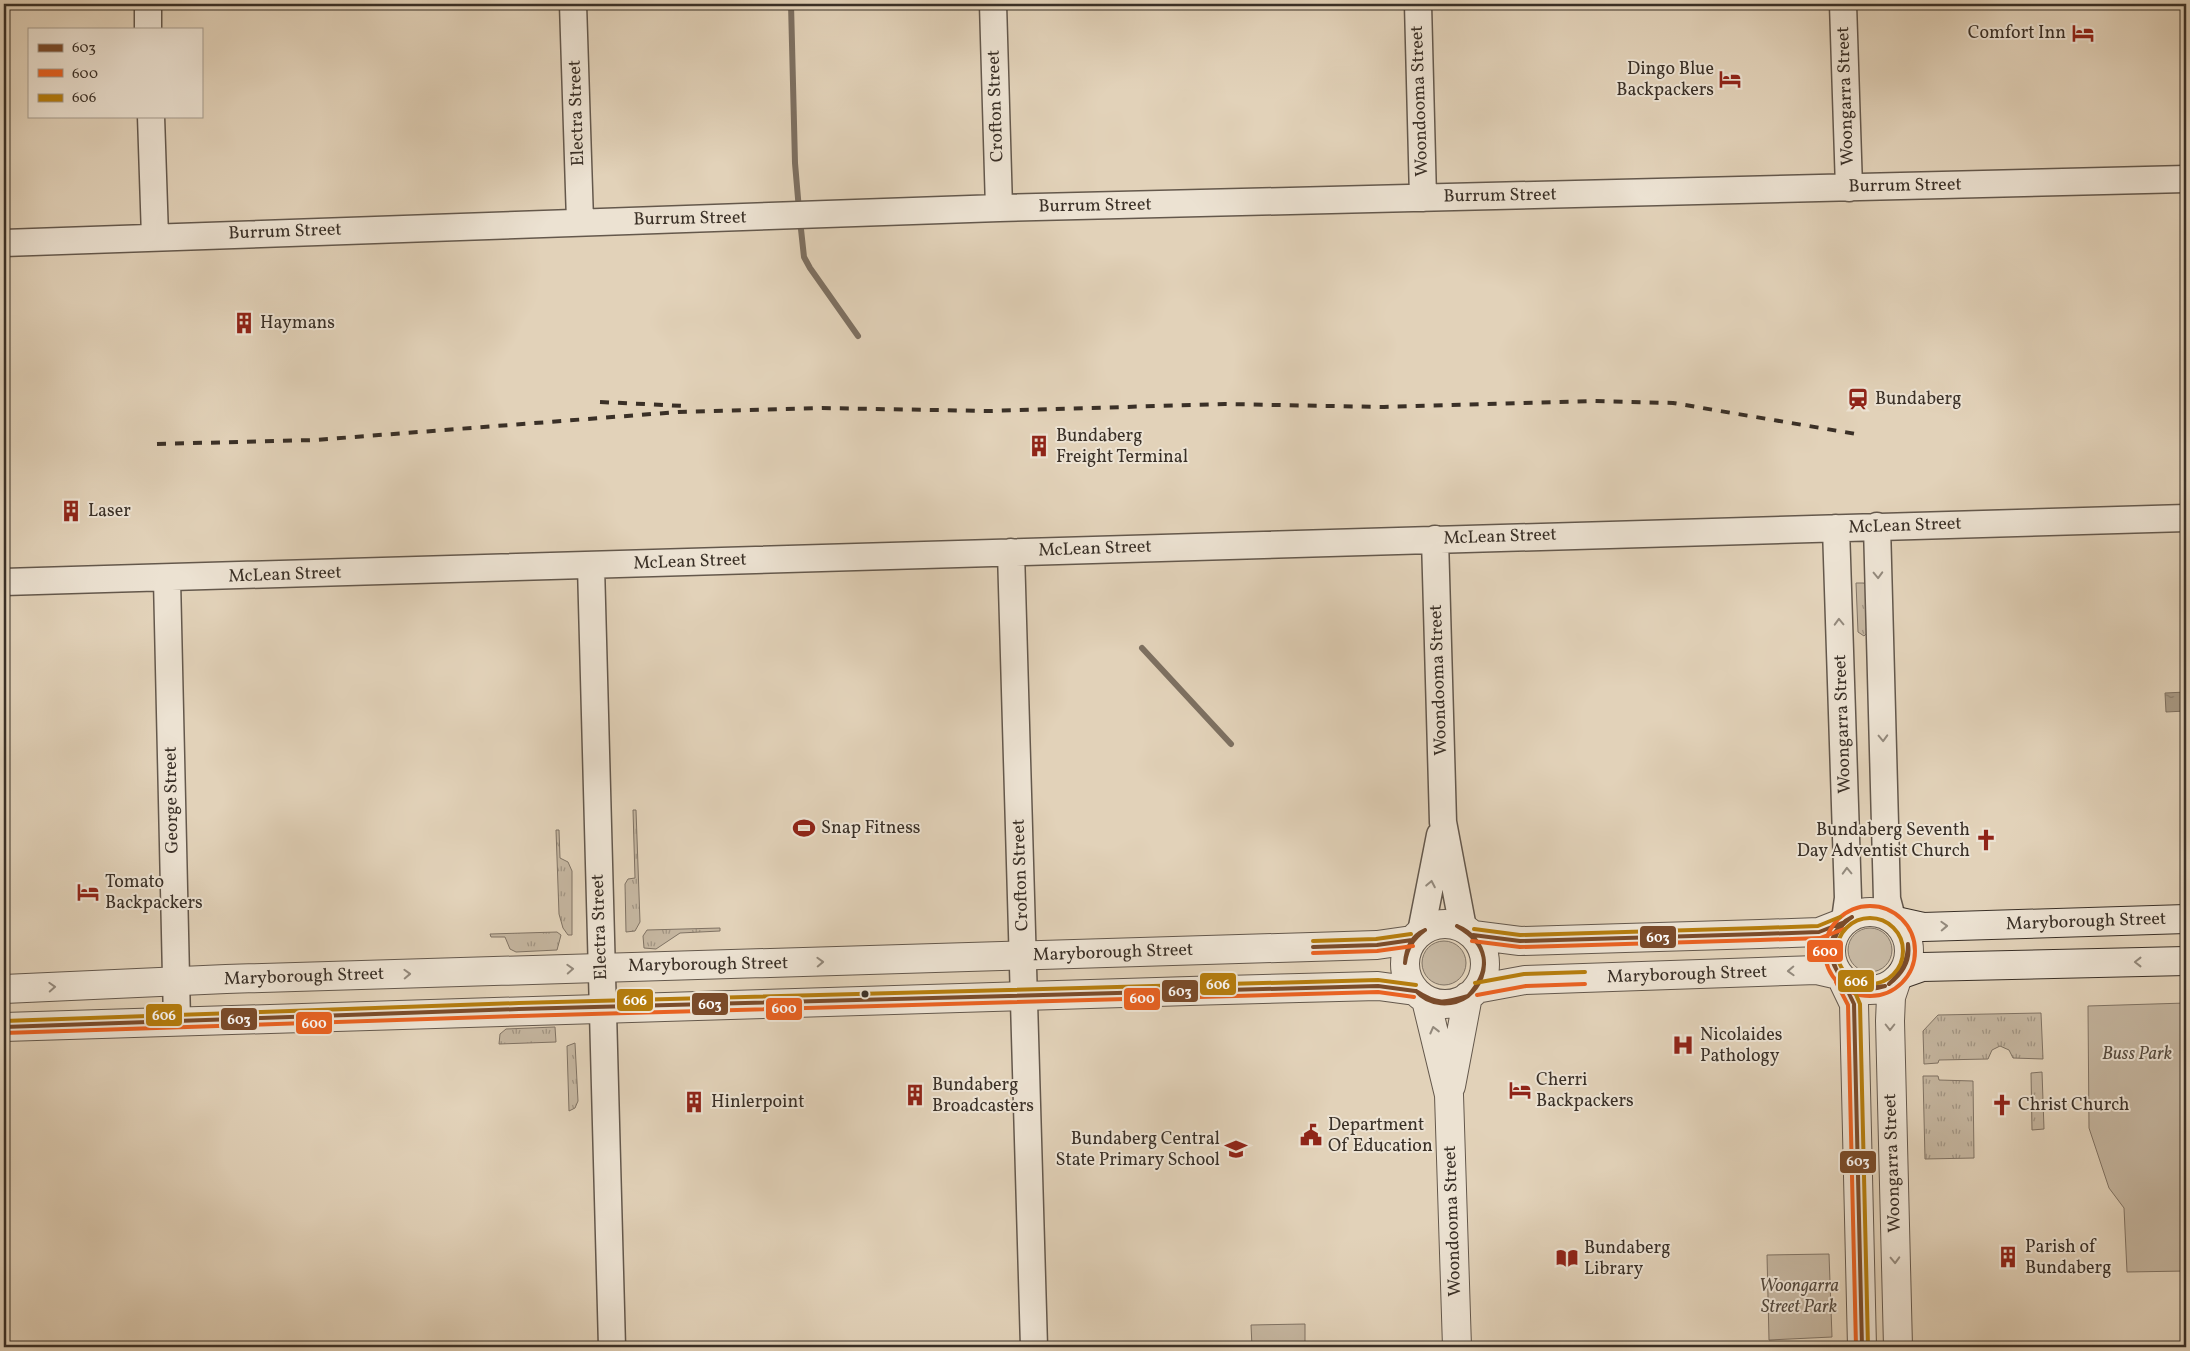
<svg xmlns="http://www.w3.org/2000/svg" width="2190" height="1351" font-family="Vollkorn,serif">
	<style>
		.grass { fill: url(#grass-tufts); stroke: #807364 }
		.park { fill: #c5b6a0; stroke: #807364 }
		.water { fill: url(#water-ripples); stroke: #7d7061 }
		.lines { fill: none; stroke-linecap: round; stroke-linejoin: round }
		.stream { stroke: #7d7061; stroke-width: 6 }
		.minor-casing { stroke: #64584c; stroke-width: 29 }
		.tertiary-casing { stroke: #64584c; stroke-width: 30 }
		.secondary-casing { stroke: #3a3027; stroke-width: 30 }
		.minor { stroke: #ece2d2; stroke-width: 26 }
		.tertiary { stroke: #ece2d2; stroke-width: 28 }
		.secondary { stroke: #ece2d2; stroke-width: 28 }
		.rail { stroke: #3a3027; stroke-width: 4; stroke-dasharray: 9 9; stroke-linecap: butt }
		.bus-1-casing { stroke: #ece2d2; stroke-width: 8 }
		.bus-2-casing { stroke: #ece2d2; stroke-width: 8 }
		.bus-3-casing { stroke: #ece2d2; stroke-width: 8 }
		.bus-1 { stroke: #7a4b2a; stroke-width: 4 }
		.bus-2 { stroke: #e96222; stroke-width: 4 }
		.bus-3 { stroke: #b57d0e; stroke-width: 4 }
		.oneway { stroke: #93897c }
		.bus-dot { fill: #3a3027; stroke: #ece2d2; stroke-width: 2 }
		.labels { text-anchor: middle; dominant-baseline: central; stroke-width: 4; stroke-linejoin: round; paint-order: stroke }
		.poi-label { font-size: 18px; fill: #3a3027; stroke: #ece2d2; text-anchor: start }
		.street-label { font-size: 18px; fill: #3a3027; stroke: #ece2d2 }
		.park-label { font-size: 18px; font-style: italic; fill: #564b3f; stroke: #ece2d2 }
		.line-badge { stroke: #ece2d2; stroke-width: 2 }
		.badge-label { font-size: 14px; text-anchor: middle; font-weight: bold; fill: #fff }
	</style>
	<defs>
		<pattern id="grass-tufts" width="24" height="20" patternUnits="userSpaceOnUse" patternTransform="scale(1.25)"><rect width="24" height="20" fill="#c5b6a0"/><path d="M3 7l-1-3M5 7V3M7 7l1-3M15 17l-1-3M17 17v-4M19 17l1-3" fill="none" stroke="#a19482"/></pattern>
		<pattern id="water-ripples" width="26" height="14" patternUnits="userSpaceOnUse" patternTransform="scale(1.25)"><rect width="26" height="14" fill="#a99b87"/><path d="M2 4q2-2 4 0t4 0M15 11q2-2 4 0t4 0" fill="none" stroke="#8b7f6e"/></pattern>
	</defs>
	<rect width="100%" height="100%" fill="#e2d2b9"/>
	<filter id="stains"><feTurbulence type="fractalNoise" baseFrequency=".004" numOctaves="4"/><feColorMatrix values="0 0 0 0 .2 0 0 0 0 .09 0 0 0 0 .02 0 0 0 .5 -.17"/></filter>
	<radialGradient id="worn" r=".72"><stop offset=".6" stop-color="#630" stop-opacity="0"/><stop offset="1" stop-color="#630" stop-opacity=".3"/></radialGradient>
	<path class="grass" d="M 1856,583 L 1867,583 L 1868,632 L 1864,636 L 1858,632 Z
		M 633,810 L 636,810 L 640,922 L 635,931 L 626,932 L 625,884 L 628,879 L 635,878 Z
		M 556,830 L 559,830 L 560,858 L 568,862 L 572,871 L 572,935 L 568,935 L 563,928 L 559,914 Z
		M 720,928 L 720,931 L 680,933 L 656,949 L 644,948 L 643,936 L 647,930 Z
		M 557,932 L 561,935 L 557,950 L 516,952 L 510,949 L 505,937 L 491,937 L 490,934 Z
		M 2041,1013 L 2043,1059 L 2013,1058 L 2009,1050 L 2000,1046 L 1992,1050 L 1988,1059 L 1939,1060 L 1938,1063 L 1924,1064 L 1923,1031 L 1938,1015 Z
		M 555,1027 L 556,1042 L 499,1044 L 500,1034 L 506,1029 Z
		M 575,1043 L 578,1101 L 575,1108 L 569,1111 L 567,1046 Z
		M 2042,1072 L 2044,1129 L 2032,1130 L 2031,1073 Z
		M 1923,1076 L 1938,1076 L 1939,1080 L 1973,1081 L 1974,1158 L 1925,1159 Z"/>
	<path class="park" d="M1848 950a22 22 0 1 1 44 0a22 22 0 1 1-44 0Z
		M1422 963a22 22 0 1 1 44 0a22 22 0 1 1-44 0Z
		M 2186,1003 L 2186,1271 L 2127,1272 L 2124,1208 L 2109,1188 L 2089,1128 L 2088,1006 Z
		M 1829,1254 L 1832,1337 L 1769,1340 L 1767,1255 Z
		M 1305,1324 L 1305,1347 L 1252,1347 L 1251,1325 Z"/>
	<path class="water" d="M 2186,692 L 2186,711 L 2166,712 L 2165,693 Z"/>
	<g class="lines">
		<path class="stream" d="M 791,4 L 795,163 L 799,210
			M 800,220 L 804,257 L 810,268 L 858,336
			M 1142,648 L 1231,744"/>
		<g class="minor-casing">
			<path id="minor" d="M 148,4 L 148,29
				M 573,4 L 580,221
				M 993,4 L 999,208
				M 1418,4 L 1423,198
				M 1843,4 L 1849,188
				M 151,116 L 155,237
				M 4,243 L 999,208 L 2186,179
				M 1877,526 L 1887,899 L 1892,918
				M 1836,528 L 1848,898 L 1845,920
				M 1435,539 L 1443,822 L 1463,928
				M 1011,552 L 1034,1347
				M 591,566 L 612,1347
				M 167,579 L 177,1021
				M 4,582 L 2186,518
				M 1421,932 L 1440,835"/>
		</g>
		<g class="tertiary-casing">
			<path id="tertiary" d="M1831 951a39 39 0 1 1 78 0a39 39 0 1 1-78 0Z
				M1405 964a40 40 0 1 1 80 0a40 40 0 1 1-80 0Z
				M 1473,935 L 1520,941 L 1760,934 L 1819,932 L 1842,923
				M 1842,979 L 1854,1004 L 1862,1347
				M 1897,979 L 1891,997 L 1890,1021 L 1898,1347
				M 4,989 L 226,979 L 1377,945 L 1412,940
				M 1476,989 L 1525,980 L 1817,970 L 1839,975
				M 1426,1000 L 1449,1095 L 1457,1347
				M 4,1027 C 462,1009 920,998 1378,986 L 1415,991
				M 1451,1086 L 1468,996"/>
		</g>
		<g class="secondary-casing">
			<path id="secondary" d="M 1896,921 L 1923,927 L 2186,919
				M 1902,974 L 1922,967 L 2186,961"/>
		</g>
		<use href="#minor" class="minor"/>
		<use href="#tertiary" class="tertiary"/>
		<use href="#secondary" class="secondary"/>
		<path class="rail" d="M 600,402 L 685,406
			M 157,444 L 315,440 L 678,412 L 822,408 L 989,411 L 1225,404 L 1384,407 L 1592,401 L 1673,403 L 1862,435"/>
		<g class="bus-1-casing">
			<path id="bus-1" d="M 1852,917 C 1830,931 1825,964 1846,981 C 1857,990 1872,987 1885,986
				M 1852,917 C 1811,936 1834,1003 1885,986
				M 1457,926 C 1487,938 1494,974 1468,996
				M 1457,926 C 1488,944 1493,968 1468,996
				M 1473,935 L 1520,941 L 1760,934 L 1819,932 L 1842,923
				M 1313,947 L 1377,945 L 1412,940
				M 1405,963 C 1406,948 1411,936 1425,930
				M 1405,963 C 1407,948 1413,939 1425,930
				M 1842,979 L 1854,1004 L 1862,1347
				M 1889,984 C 1901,972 1908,962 1908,944
				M 1889,984 C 1902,974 1911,962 1908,944
				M 1416,991 C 1437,1005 1445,1003 1468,996
				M 1416,991 C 1429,1006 1452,1007 1468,996
				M 4,1027 L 519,1009 L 1378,986 L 1415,991"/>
		</g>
		<g class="bus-2-casing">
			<path id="bus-2" d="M1825 951a45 45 0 1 1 90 0a45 45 0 1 1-90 0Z
				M 1472,941 L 1520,947 L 1760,940 L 1820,938 L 1844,929
				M 1313,953 L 1377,951 L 1413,946
				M 1836,982 L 1848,1005 L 1856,1347
				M 1477,995 L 1526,986 L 1585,984
				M 4,1033 L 519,1016 L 1378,992 L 1414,997"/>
		</g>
		<g class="bus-3-casing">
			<path id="bus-3" d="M1837 951a33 33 0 1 1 66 0a33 33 0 1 1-66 0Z
				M 1474,929 L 1520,935 L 1760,928 L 1818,926 L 1840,917
				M 1313,941 L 1376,939 L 1411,934
				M 1848,976 L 1860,1004 L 1868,1347
				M 1475,983 L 1524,974 L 1585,972
				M 4,1021 L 519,1003 L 1378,980 L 1416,985"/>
		</g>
		<use href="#bus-1" class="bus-1"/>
		<use href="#bus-2" class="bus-2"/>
		<use href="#bus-3" class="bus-3"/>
	</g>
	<defs><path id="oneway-chevron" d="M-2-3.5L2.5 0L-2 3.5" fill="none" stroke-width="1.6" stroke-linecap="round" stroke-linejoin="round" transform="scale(1.25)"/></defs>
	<g class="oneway">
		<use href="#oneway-chevron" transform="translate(1878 575) rotate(88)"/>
		<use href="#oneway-chevron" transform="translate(1839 622) rotate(-92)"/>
		<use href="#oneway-chevron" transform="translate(1883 738) rotate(88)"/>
		<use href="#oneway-chevron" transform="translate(1847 871) rotate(-92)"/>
		<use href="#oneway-chevron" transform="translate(1431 884) rotate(-79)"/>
		<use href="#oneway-chevron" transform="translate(1944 926) rotate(-2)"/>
		<use href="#oneway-chevron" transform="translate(820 962) rotate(-2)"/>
		<use href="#oneway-chevron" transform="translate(2138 962) rotate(180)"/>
		<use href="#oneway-chevron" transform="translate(570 969) rotate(-3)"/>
		<use href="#oneway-chevron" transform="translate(1791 971) rotate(178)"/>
		<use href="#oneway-chevron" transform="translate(407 974) rotate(-2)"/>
		<use href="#oneway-chevron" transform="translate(52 987) rotate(-3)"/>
		<use href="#oneway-chevron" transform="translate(1890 1027) rotate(90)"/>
		<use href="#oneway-chevron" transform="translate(1434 1030) rotate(-104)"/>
		<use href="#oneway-chevron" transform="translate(1895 1260) rotate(88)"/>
	</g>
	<defs>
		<g id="hotel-bare" transform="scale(1.725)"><path d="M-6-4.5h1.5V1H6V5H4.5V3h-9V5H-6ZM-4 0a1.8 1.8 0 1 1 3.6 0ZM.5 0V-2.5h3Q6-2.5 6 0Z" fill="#8f2418" stroke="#ece2d2" stroke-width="2.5" paint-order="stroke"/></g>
		<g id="building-bare" transform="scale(1.725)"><path d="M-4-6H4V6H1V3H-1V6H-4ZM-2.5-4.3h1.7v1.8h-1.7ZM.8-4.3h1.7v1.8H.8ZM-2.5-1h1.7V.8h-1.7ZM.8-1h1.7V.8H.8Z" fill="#8f2418" stroke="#ece2d2" stroke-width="2.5" paint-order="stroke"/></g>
		<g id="station-bare" transform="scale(1.725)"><path d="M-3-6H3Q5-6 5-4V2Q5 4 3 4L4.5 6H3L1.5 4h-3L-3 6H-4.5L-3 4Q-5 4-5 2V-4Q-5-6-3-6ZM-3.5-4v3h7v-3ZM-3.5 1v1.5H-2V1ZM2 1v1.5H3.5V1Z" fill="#8f2418" stroke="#ece2d2" stroke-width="2.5" paint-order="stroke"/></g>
		<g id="stadium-bare" transform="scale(1.725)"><path d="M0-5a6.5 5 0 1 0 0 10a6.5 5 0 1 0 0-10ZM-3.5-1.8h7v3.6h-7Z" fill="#8f2418" stroke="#ece2d2" stroke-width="2.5" paint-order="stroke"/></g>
		<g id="church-bare" transform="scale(1.725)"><path d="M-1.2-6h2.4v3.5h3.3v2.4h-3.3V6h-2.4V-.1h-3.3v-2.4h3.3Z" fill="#8f2418" stroke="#ece2d2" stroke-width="2.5" paint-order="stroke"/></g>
		<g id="hospital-bare" transform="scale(1.725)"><path d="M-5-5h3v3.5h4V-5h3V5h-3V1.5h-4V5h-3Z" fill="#8f2418" stroke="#ece2d2" stroke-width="2.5" paint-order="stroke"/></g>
		<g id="civic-bare" transform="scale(1.725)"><path d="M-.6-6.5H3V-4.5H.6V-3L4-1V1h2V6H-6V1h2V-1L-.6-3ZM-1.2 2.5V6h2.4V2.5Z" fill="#8f2418" stroke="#ece2d2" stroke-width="2.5" paint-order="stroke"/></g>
		<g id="school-bare" transform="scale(1.725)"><path d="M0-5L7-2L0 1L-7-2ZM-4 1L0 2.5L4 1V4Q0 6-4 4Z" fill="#8f2418" stroke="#ece2d2" stroke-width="2.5" paint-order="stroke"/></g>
		<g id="library-bare" transform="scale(1.725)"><path d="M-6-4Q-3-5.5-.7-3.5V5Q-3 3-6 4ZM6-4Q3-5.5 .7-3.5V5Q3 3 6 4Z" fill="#8f2418" stroke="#ece2d2" stroke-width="2.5" paint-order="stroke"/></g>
	</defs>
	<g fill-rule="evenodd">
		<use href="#hotel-bare" x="2083" y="33"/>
		<use href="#hotel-bare" x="1730" y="79"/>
		<use href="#building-bare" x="244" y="323"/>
		<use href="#station-bare" x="1858" y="399"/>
		<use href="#building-bare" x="1039" y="446"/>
		<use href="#building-bare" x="71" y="511"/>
		<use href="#stadium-bare" x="804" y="828"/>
		<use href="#church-bare" x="1986" y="840"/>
		<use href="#hotel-bare" x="88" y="892"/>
		<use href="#hospital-bare" x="1683" y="1045"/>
		<use href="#hotel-bare" x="1520" y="1090"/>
		<use href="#building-bare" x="915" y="1095"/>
		<use href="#building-bare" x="694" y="1102"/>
		<use href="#church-bare" x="2002" y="1105"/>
		<use href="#civic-bare" x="1311" y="1135"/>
		<use href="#school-bare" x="1236" y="1149"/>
		<use href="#building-bare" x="2008" y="1257"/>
		<use href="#library-bare" x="1567" y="1258"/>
	</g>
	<circle class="bus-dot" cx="865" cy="994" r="4.5"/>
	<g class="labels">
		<g class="poi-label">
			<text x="2066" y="33" text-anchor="end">Comfort Inn</text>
			<text x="1714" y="69" text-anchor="end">Dingo Blue<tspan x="1714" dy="21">Backpackers</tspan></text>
			<text x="260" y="323">Haymans</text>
			<text x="1875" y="399">Bundaberg</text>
			<text x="1056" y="436">Bundaberg<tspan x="1056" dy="21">Freight Terminal</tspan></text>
			<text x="88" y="511">Laser</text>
			<text x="821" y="828">Snap Fitness</text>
			<text x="1970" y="830" text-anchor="end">Bundaberg Seventh<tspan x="1970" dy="21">Day Adventist Church</tspan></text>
			<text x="105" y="882">Tomato<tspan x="105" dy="21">Backpackers</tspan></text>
			<text x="1700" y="1035">Nicolaides<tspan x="1700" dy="21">Pathology</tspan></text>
			<text x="1536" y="1080">Cherri<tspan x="1536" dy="21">Backpackers</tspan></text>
			<text x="932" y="1085">Bundaberg<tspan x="932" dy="21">Broadcasters</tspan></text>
			<text x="711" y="1102">Hinlerpoint</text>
			<text x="2018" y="1105">Christ Church</text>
			<text x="1328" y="1125">Department<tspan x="1328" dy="21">Of Education</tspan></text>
			<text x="1220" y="1139" text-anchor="end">Bundaberg Central<tspan x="1220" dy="21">State Primary School</tspan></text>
			<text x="2025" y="1247">Parish of<tspan x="2025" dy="21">Bundaberg</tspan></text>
			<text x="1584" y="1248">Bundaberg<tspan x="1584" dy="21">Library</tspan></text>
		</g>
		<g class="street-label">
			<text transform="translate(1846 96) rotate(-92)">Woongarra Street</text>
			<text transform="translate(1420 101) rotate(-92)">Woondooma Street</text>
			<text transform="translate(996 106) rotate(-92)">Crofton Street</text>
			<text transform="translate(577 113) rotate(-92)">Electra Street</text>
			<text transform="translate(1905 186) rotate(-1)">Burrum Street</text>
			<text transform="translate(1500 196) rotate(-1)">Burrum Street</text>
			<text transform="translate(1095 206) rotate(-1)">Burrum Street</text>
			<text transform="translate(690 219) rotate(-1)">Burrum Street</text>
			<text transform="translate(285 232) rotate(-2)">Burrum Street</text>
			<text transform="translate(1905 526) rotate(-2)">McLean Street</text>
			<text transform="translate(1500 537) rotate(-2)">McLean Street</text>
			<text transform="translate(1095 549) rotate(-2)">McLean Street</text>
			<text transform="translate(690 562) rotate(-2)">McLean Street</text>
			<text transform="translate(285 575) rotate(-2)">McLean Street</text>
			<text transform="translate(1439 680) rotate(-92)">Woondooma Street</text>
			<text transform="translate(1843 724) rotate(-92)">Woongarra Street</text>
			<text transform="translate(172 800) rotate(-91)">George Street</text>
			<text transform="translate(1021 875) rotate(-92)">Crofton Street</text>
			<text transform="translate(2086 922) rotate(-2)">Maryborough Street</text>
			<text transform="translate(600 927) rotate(-92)">Electra Street</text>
			<text transform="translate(1113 953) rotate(-2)">Maryborough Street</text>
			<text transform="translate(708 965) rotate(-1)">Maryborough Street</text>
			<text transform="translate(1687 975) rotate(-2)">Maryborough Street</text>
			<text transform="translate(304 977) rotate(-2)">Maryborough Street</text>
			<text transform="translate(1893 1163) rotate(-92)">Woongarra Street</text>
			<text transform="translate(1453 1221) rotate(-92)">Woondooma Street</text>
		</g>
		<g class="park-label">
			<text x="2137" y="1054">Buss Park</text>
			<text x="1799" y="1286">Woongarra<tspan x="1799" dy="21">Street Park</tspan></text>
		</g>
	</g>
	<g class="line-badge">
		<rect x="1639" y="925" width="38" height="24" rx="5" fill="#7a4b2a"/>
		<rect x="1806" y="939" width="38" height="24" rx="5" fill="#e96222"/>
		<rect x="1837" y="969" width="38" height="24" rx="5" fill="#b57d0e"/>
		<rect x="1199" y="972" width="38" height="24" rx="5" fill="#b57d0e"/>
		<rect x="1161" y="979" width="38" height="24" rx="5" fill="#7a4b2a"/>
		<rect x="1123" y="987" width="38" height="24" rx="5" fill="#e96222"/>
		<rect x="616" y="988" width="38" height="24" rx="5" fill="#b57d0e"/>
		<rect x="691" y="992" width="38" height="24" rx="5" fill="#7a4b2a"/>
		<rect x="765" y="997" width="38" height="24" rx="5" fill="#e96222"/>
		<rect x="145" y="1003" width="38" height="24" rx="5" fill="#b57d0e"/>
		<rect x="220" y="1007" width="38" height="24" rx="5" fill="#7a4b2a"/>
		<rect x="295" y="1011" width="38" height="24" rx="5" fill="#e96222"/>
		<rect x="1839" y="1150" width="38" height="24" rx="5" fill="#7a4b2a"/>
	</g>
	<g class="badge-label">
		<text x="1658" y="942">603</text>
		<text x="1825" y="956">600</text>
		<text x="1856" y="986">606</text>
		<text x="1218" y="989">606</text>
		<text x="1180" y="996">603</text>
		<text x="1142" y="1003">600</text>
		<text x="635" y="1005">606</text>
		<text x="710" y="1009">603</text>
		<text x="784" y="1013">600</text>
		<text x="164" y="1020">606</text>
		<text x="239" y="1024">603</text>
		<text x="314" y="1028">600</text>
		<text x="1858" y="1166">603</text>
	</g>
	<rect width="2190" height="1351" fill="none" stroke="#e2d2b9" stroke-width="20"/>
	<rect x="5" y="5" width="2180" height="1341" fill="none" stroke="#3a3027" stroke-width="2.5"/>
	<rect x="10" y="10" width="2170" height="1331" fill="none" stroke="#3a3027"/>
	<rect x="28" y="28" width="175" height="90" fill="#ece2d2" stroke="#a59b8e"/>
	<rect x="38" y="44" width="25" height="8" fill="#7a4b2a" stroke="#a59b8e"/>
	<text x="72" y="52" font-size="15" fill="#3a3027">603</text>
	<rect x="38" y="69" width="25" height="8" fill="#e96222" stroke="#a59b8e"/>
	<text x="72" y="78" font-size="15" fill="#3a3027">600</text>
	<rect x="38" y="94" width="25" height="8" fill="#b57d0e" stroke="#a59b8e"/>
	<text x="72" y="102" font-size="15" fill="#3a3027">606</text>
	<rect width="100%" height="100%" filter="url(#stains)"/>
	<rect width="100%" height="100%" fill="url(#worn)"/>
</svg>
